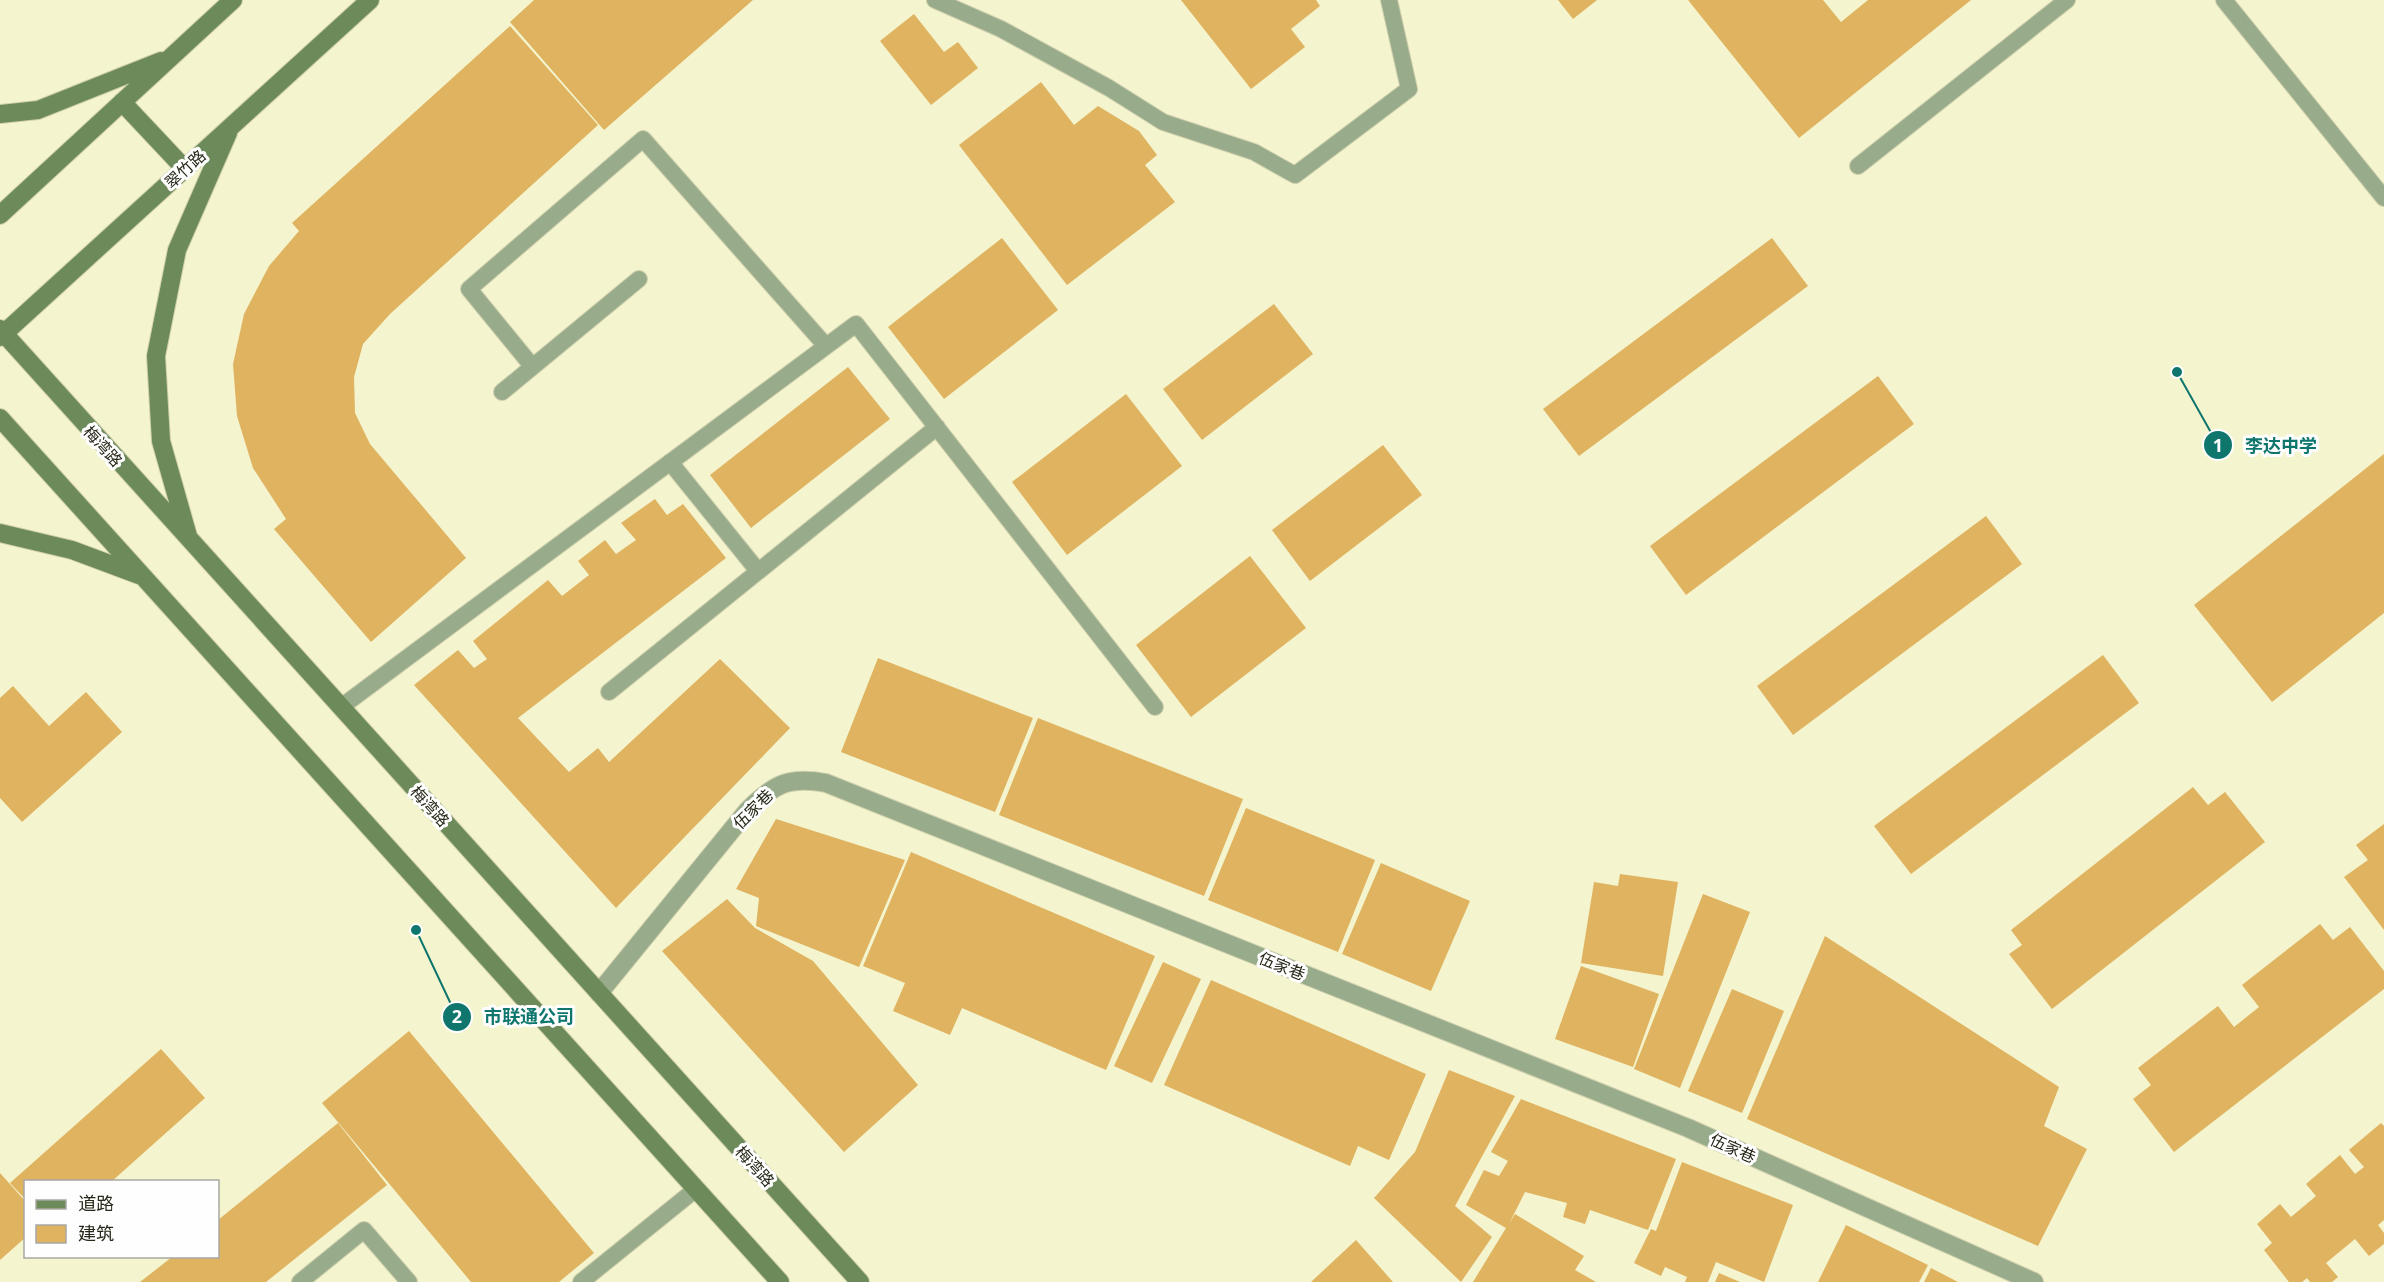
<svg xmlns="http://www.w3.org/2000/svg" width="2384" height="1282" font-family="'Noto Sans','Noto Sans SC',sans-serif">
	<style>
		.building { fill: #dfb35f }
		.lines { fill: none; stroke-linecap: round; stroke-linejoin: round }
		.lane-casing { stroke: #cfcfad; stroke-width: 18 }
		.street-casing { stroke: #cfcfad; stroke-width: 20 }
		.secondary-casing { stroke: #cfcfad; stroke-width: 20 }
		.lane { stroke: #98ac8b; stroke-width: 16 }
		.street { stroke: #98ac8b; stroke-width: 18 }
		.secondary { stroke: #6d8a5a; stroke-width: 18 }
		.labels { text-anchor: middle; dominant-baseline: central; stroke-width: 6; stroke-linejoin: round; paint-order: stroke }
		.street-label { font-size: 16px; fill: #272719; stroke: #fefefe }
		.leader { fill: none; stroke: #0f766e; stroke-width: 2 }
		.callout-dot { fill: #0f766e; stroke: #fefefe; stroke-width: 2 }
		.mark-label { font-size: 18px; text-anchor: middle; font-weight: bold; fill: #fff }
		.callout-label { font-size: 18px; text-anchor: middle; font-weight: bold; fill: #0f766e; stroke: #fefefe; stroke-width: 6; stroke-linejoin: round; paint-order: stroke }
	</style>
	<rect width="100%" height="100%" fill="#f4f4ce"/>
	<path class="building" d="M 534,0 L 753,0 L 604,130 L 510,22 Z
		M 1181,0 L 1316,0 L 1320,6 L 1291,29 L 1305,47 L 1251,89 Z
		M 1558,0 L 1597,0 L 1573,19 Z
		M 1688,0 L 1823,0 L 1841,22 L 1868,0 L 1971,0 L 1799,138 Z
		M 914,14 L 944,52 L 958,42 L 978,68 L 931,105 L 880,41 Z
		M 510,26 L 598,125 L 390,314 L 363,344 L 354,377 L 355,413 L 370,444 L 466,558 L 371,642 L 274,529 L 286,519 L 253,468 L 237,416 L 233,364 L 244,314 L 269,266 L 299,231 L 292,223 Z
		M 1041,82 L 1074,125 L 1098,106 L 1139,131 L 1157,155 L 1145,165 L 1175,202 L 1067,285 L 959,145 Z
		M 1002,238 L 1058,310 L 944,399 L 888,327 Z
		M 1772,238 L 1808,286 L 1579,456 L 1543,409 Z
		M 1274,304 L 1313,354 L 1202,440 L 1163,389 Z
		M 848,367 L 890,419 L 751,528 L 710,475 Z
		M 1878,376 L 1914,424 L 1686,595 L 1650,546 Z
		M 1126,394 L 1182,466 L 1067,555 L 1012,482 Z
		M 1383,445 L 1422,495 L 1310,581 L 1272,530 Z
		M 2384,454 L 2384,613 L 2272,702 L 2194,605 Z
		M 655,499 L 667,515 L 683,504 L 726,558 L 518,718 L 569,772 L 598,748 L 609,762 L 720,659 L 790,728 L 616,908 L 414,685 L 458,650 L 474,668 L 487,659 L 473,641 L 548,580 L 562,596 L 589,575 L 578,561 L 605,540 L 616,554 L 636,540 L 621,523 Z
		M 1986,516 L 2022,564 L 1793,735 L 1757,686 Z
		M 1250,556 L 1306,628 L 1191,717 L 1136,645 Z
		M 2103,655 L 2139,703 L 1911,874 L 1874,826 Z
		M 878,658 L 1033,718 L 995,812 L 841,752 Z
		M 13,686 L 49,726 L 86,692 L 122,732 L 22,822 L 0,798 L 0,698 Z
		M 1038,718 L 1243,799 L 1204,896 L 999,815 Z
		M 2193,787 L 2208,805 L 2225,792 L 2265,842 L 2052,1009 L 2009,954 L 2022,945 L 2011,930 Z
		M 1246,808 L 1375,860 L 1338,952 L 1208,900 Z
		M 776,819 L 905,860 L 859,967 L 756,926 L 759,898 L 736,889 Z
		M 2384,824 L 2384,930 L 2344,877 L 2368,860 L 2356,845 Z
		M 911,852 L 1155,956 L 1106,1070 L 962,1008 L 950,1035 L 893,1011 L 905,983 L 863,966 Z
		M 1381,863 L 1470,901 L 1431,991 L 1342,954 Z
		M 1620,874 L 1678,882 L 1663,976 L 1581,963 L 1594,882 L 1618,886 Z
		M 1703,894 L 1750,912 L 1680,1088 L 1634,1069 Z
		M 727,899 L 755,928 L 813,961 L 918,1085 L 844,1152 L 662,951 Z
		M 2320,924 L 2333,940 L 2350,927 L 2384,971 L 2384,989 L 2174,1152 L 2133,1099 L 2151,1085 L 2138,1068 L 2218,1006 L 2234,1027 L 2259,1007 L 2242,985 Z
		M 1825,936 L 2059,1087 L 2044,1126 L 2087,1149 L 2038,1246 L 1747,1119 Z
		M 1163,962 L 1201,979 L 1152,1083 L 1114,1066 Z
		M 1581,966 L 1659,994 L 1633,1067 L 1555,1039 Z
		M 1211,980 L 1426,1074 L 1389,1160 L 1358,1146 L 1350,1166 L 1164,1085 Z
		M 1732,989 L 1784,1011 L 1742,1113 L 1688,1091 Z
		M 409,1031 L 594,1253 L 559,1282 L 471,1282 L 322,1103 Z
		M 161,1049 L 205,1098 L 111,1182 L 26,1182 L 26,1200 L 10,1183 Z
		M 1449,1070 L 1515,1096 L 1455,1206 L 1492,1237 L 1461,1282 L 1374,1198 L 1415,1152 Z
		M 1521,1099 L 1676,1159 L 1648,1230 L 1590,1210 L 1585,1224 L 1563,1217 L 1567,1203 L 1525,1192 L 1509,1224 L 1515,1214 L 1584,1256 L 1575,1270 L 1596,1282 L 1473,1282 L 1506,1228 L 1466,1205 L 1484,1170 L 1499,1176 L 1508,1161 L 1491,1152 Z
		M 338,1123 L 387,1185 L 266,1282 L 140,1282 L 172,1257 L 218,1257 L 218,1220 Z
		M 2381,1123 L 2384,1126 L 2384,1220 L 2378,1225 L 2384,1233 L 2384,1244 L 2369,1256 L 2355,1239 L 2326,1263 L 2338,1277 L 2332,1282 L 2310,1282 L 2307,1278 L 2302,1282 L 2289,1282 L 2264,1250 L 2272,1243 L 2257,1224 L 2280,1204 L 2291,1217 L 2316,1196 L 2306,1184 L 2340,1155 L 2355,1174 L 2364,1167 L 2349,1150 Z
		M 1682,1162 L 1793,1205 L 1764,1282 L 1716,1262 L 1708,1282 L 1685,1282 L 1687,1277 L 1665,1267 L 1661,1276 L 1634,1263 L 1651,1229 L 1656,1231 Z
		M 0,1173 L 26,1202 L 26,1237 L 0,1260 Z
		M 1846,1225 L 1928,1265 L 1919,1282 L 1818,1282 Z
		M 1356,1240 L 1393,1282 L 1311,1282 Z
		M 1931,1268 L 1958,1282 L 1924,1282 Z
		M 1719,1273 L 1740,1282 L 1715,1282 Z"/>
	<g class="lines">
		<g class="lane-casing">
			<path id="lane" d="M 935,0 L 1001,29 L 1109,88 L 1163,122 L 1254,152 L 1295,175 L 1409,89 L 1389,0
				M 2224,0 L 2384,198
				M 1858,166 L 2067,0
				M 532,366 L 469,289 L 643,139 L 826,346
				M 502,392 L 639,279
				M 670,462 L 758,571
				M 609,692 L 937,427
				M 341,707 L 856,324 L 1155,707
				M 300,1282 L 364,1230 L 409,1282
				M 581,1282 L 696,1189"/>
		</g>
		<g class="street-casing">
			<path id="street" d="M 599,993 L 748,810 C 774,784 789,776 826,783 L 1688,1128 L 2034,1282"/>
		</g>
		<g class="secondary-casing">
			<path id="secondary" d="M 122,102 L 185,169
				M 0,114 L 38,110 L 161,61
				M 0,215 L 233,0
				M 0,329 L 860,1282
				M 0,337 L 370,0
				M 0,418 L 780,1282
				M 0,533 L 72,550 L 139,575
				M 188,536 L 161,441 L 156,356 L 177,250 L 228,133"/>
		</g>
		<use href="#lane" class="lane"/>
		<use href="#street" class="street"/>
		<use href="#secondary" class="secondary"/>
	</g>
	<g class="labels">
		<g class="street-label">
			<text transform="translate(185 169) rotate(-42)">翠竹路</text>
			<text transform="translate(103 446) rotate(48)">梅湾路</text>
			<text transform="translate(430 806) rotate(48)">梅湾路</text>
			<text transform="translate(753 809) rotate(-45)">伍家巷</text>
			<text transform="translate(1282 966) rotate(22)">伍家巷</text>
			<text transform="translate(1733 1148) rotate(24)">伍家巷</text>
			<text transform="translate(755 1166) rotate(48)">梅湾路</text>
		</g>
	</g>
	<path class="leader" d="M2177 372L2218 445M416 930L457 1017"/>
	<g class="callout-dot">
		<circle cx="2177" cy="372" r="6"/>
		<circle cx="416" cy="930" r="6"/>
		<circle cx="2218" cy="445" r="15"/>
		<circle cx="457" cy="1017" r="15"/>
	</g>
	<g class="mark-label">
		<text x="2218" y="452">1</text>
		<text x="457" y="1023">2</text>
	</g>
	<g class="callout-label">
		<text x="2281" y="452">李达中学</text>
		<text x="529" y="1023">市联通公司</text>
	</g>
	<rect x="24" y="1180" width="195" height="78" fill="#fefefe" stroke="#a8a8a2" stroke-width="1.5"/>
	<rect x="36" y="1200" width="30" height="9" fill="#6d8a5a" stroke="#a8a8a2" stroke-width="1.5"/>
	<text x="78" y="1210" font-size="18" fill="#272719">道路</text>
	<rect x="36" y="1225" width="30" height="18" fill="#dfb35f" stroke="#a8a8a2" stroke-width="1.5"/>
	<text x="78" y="1240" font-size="18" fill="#272719">建筑</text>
</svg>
